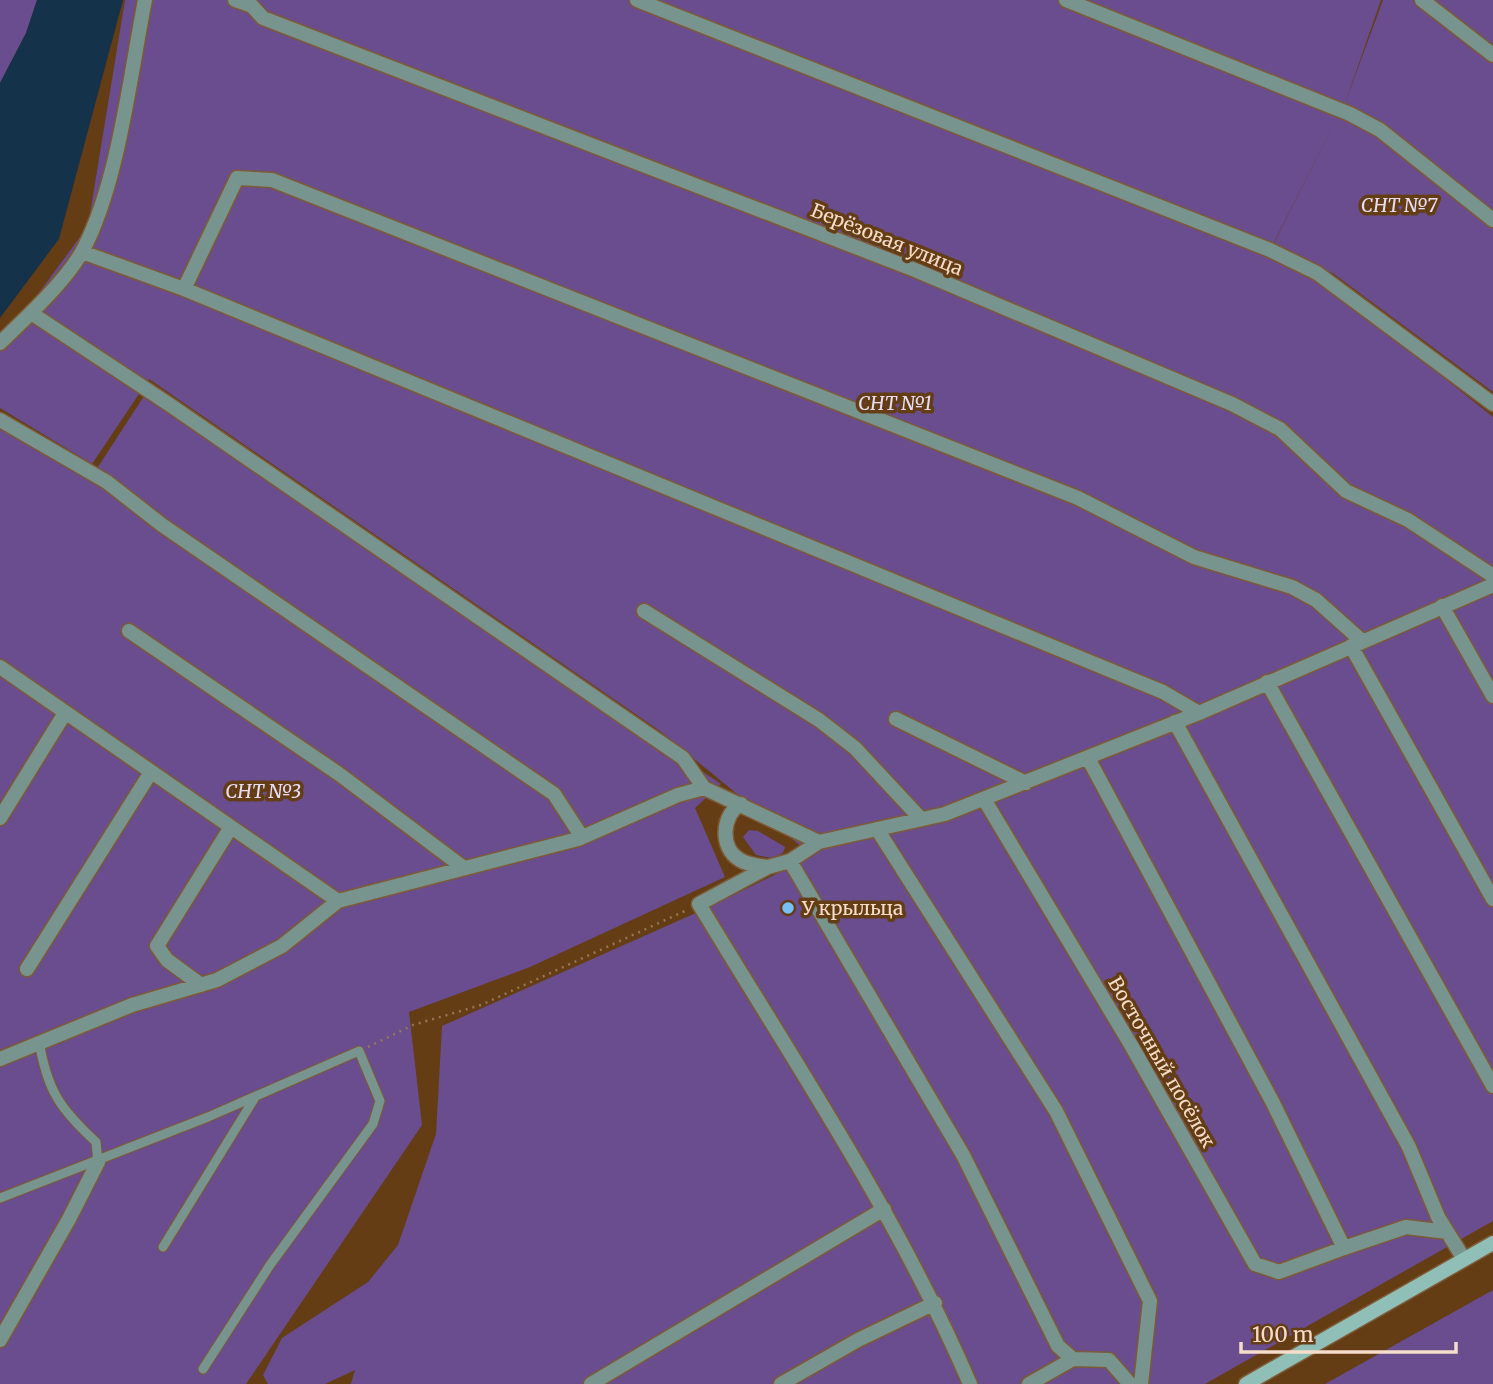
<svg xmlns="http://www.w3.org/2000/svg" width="1493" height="1384" font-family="Merriweather,serif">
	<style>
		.green { fill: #6a4d8e }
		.water { fill: #14334a }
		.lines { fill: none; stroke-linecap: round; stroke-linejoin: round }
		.service-casing { stroke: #7e5a35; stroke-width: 11 }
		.minor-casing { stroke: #7e5a35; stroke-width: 17 }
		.secondary-casing { stroke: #7e5a35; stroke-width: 17 }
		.path { stroke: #977655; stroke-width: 2.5; stroke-dasharray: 2 5; stroke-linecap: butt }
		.service { stroke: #77948f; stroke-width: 9 }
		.minor { stroke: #77948f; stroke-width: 14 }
		.secondary { stroke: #8fbfb7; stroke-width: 14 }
		.poi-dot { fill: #77bff7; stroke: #643d15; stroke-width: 2.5 }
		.labels { text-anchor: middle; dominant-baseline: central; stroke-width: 7; stroke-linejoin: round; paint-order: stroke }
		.park-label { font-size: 19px; font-style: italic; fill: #e7def6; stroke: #643d15 }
		.street-label { font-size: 19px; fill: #f5ddc9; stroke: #643d15 }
		.poi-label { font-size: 19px; fill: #f5ddc9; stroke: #643d15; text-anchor: start }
	</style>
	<rect width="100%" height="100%" fill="#643d15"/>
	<path class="green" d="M 0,0 L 37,0 L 26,33 L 0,83 Z
		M 125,0 L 1381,0 L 1344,106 L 1383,0 L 1493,0 L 1493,392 L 1334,274 L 1274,243 L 1342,108 L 1269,252 L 1316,275 L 1493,417 L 1493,1221 L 1205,1384 L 351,1384 L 355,1370 L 325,1384 L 268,1384 L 263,1375 L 282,1338 L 368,1282 L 398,1245 L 436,1134 L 442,1026 L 707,908 L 813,856 L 660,731 L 149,379 L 92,464 L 0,408 L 0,346 L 88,226 Z
		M 146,393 L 721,784 L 695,808 L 725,877 L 530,967 L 409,1012 L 422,1125 L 246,1384 L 0,1384 L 0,422 L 94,473 Z
		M 749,830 L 758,831 L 785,847 L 783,853 L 772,858 L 756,855 L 743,837 Z
		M 1493,1290 L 1493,1384 L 1325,1384 Z"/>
	<path class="water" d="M 37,0 L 123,0 L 59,239 L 0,318 L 0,83 L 26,33 Z"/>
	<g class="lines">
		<g class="service-casing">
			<path id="service" d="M 39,1041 C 47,1090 60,1109 96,1142 L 98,1162
				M 0,1198 L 208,1117 L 359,1051 L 380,1101 L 373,1124 L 270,1265 L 203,1369
				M 163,1247 L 254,1099"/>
		</g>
		<g class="minor-casing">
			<path id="minor" d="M 235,0 L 252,6 L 263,18 L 915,270 L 1232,404 L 1280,429 L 1346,491 L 1408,520 L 1493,576
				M 637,0 L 1270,250 L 1317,273 L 1493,404
				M 1066,0 L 1350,114 L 1380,130 L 1493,220
				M 1422,0 L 1493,55
				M 82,252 L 184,289 L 1163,692 L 1199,713
				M 184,289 L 237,178 L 272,180 L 1078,498 L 1194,557 L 1292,587 L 1316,600 L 1362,641
				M 31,313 L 170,405 L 683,758 L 704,788
				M 0,343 C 25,319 67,280 83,250 C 118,184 130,76 145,0
				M 0,420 L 107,482 L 162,525 L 554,794 L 582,837
				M 1442,606 L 1493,696
				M 644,611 L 819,720 L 855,748 L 921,819
				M 129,631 L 339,774 L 464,868
				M 1351,646 L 1493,899
				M 0,667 L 338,901
				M 1267,682 L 1493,1086
				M 896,719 L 1026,783
				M 1175,722 L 1409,1147 L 1438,1217 L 1464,1259
				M 1088,758 L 1273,1103 L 1344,1248 L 1406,1227 L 1447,1232
				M 984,799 L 1131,1045 L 1255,1264 L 1279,1272 L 1344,1248
				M 741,804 C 722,814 719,848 740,860 C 748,865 759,866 768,867
				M 0,818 L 65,713
				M 877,829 L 1056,1111 L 1150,1301 L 1141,1384
				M 819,842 L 790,861 L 963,1155 L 1058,1346 L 1073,1359 L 1109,1360 L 1130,1384
				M 790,861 L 768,867 L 699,904 C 794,1062 897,1214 970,1384
				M 27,969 L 151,772
				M 201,985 L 167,960 L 157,946 L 231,827
				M 0,1059 L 132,1005 L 217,980 L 282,946 L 338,901 L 578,839 L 678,795 L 704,788 L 819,842 L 945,814 L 1199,713 L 1493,585
				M 0,1340 L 69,1219 L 98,1162
				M 591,1384 L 884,1209
				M 781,1384 L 858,1340 L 935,1303
				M 1029,1384 L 1073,1359"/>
		</g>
		<g class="secondary-casing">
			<path id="secondary" d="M 1246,1384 L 1493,1243"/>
		</g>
		<path class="path" d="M 368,1047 L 413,1025 L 481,1005 L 687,910"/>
		<use href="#service" class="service"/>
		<use href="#minor" class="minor"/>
		<use href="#secondary" class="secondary"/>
	</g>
	<circle class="poi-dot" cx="788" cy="908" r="7"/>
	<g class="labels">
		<g class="park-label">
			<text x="1399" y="205">СНТ №7</text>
			<text x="895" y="403">СНТ №1</text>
			<text x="263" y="791">СНТ №3</text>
		</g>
		<g class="street-label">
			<text transform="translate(887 239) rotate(22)">Берёзовая улица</text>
			<text transform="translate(1162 1062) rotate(60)">Восточный посёлок</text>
		</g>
		<g class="poi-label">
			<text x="802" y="908">У крыльца</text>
		</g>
	</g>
	<path d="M1241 1342v10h215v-10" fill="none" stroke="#f5ddc9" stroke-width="3.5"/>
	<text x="1252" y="1342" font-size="21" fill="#f5ddc9" stroke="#643d15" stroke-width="5" paint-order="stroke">100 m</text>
</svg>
